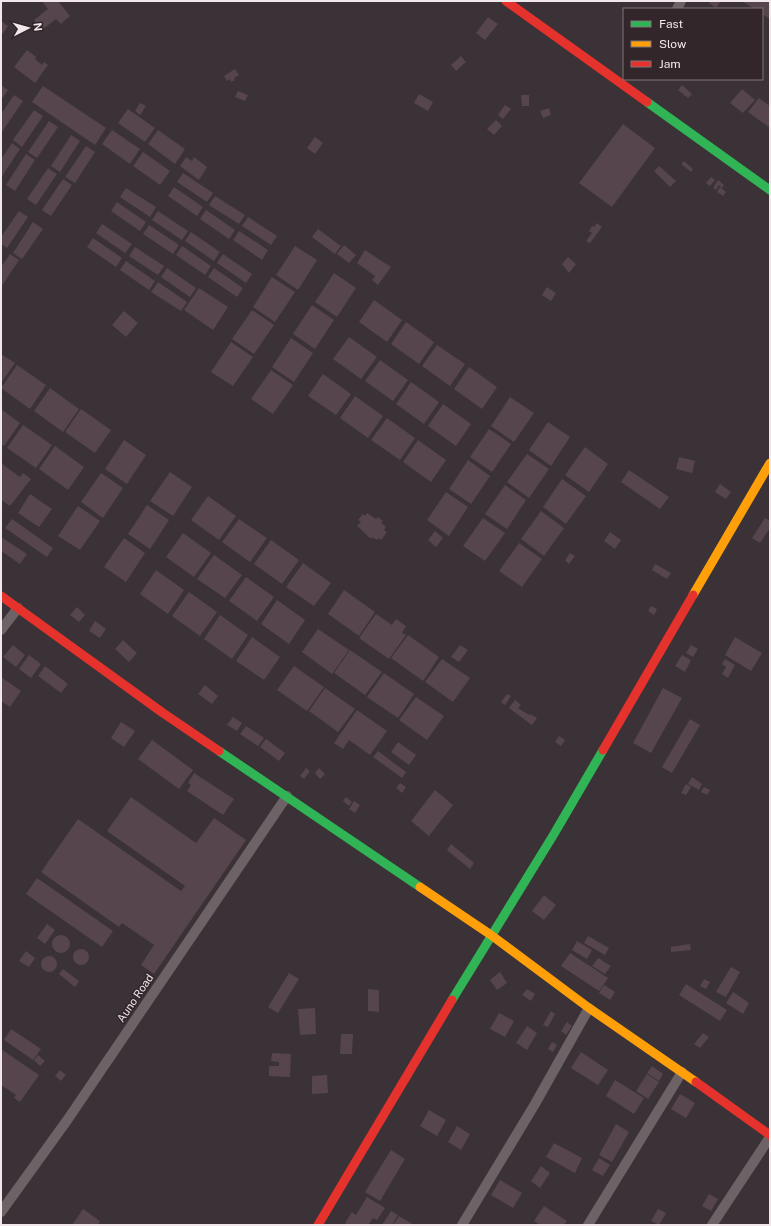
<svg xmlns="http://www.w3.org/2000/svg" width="771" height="1226" font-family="'Public Sans',sans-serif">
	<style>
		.building { fill: #56454d }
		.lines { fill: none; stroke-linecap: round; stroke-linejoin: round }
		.street { stroke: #6d6266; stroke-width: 10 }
		.fast { stroke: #30b455; stroke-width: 9 }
		.slow { stroke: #ff9f0a; stroke-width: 9 }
		.jam { stroke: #e5322d; stroke-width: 9 }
		.labels { text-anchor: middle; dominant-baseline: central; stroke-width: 3; stroke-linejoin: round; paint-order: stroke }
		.street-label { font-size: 11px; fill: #f1e8ec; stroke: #32262b }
	</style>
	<rect width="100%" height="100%" fill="#3a3236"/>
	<path class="building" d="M 42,1 L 58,1 L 70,16 L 61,24 L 56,19 L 42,30 L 34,20 L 48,9 Z
		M 710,1 L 721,1 L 716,8 L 709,3 Z
		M 742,1 L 770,1 L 770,19 L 762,14 L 762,9 L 754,9 Z
		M 488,17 L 498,24 L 485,40 L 476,33 Z
		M 1,21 L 8,26 L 1,36 Z
		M 27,50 L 36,57 L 35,59 L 42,65 L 44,62 L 48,65 L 35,83 L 14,67 Z
		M 461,56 L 466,62 L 456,71 L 451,65 Z
		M 235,69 L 239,75 L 234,78 L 235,80 L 231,82 L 230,79 L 227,81 L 224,76 Z
		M 1,85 L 8,90 L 1,100 Z
		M 682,85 L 692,94 L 688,98 L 678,90 Z
		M 43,86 L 106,128 L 95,145 L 32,102 Z
		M 742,89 L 755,100 L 743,113 L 730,103 Z
		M 238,91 L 248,95 L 245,101 L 235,97 Z
		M 419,94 L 433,102 L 428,111 L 414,103 Z
		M 14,95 L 23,101 L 2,132 L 1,114 Z
		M 521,95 L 529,95 L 529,106 L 522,106 Z
		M 759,98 L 770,106 L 770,128 L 748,112 Z
		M 140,103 L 146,106 L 140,115 L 135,111 Z
		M 505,105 L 511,109 L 503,119 L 498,115 Z
		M 549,108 L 551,115 L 543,118 L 540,111 Z
		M 128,109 L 155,128 L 145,142 L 118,123 Z
		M 34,110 L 43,116 L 22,147 L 13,140 Z
		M 496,120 L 502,126 L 494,135 L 487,129 Z
		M 49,121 L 58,127 L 37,158 L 28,152 Z
		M 623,124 L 655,148 L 612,207 L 579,183 Z
		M 112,130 L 140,149 L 130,164 L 102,144 Z
		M 158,130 L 185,149 L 175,164 L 148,144 Z
		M 71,135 L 80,141 L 60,172 L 51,166 Z
		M 315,137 L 323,143 L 315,154 L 307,148 Z
		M 12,143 L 20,149 L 1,178 L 1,159 Z
		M 86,146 L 95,152 L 75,183 L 65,177 Z
		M 143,152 L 170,171 L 160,185 L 133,166 Z
		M 26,154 L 35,160 L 15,191 L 6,185 Z
		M 186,157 L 192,161 L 194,157 L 207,167 L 199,180 L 180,166 Z
		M 684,161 L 693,169 L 691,172 L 681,164 Z
		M 659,166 L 676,181 L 670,187 L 654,171 Z
		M 48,168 L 57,174 L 36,205 L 27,199 Z
		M 183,173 L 213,193 L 207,202 L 177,182 Z
		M 711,177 L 715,180 L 710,186 L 706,183 Z
		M 63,179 L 72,185 L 51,216 L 42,210 Z
		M 718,180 L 724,185 L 722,188 L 719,185 L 716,190 L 713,188 Z
		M 174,187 L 203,207 L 197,216 L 168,196 Z
		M 720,187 L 726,192 L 723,196 L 717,192 Z
		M 126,188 L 156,207 L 150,217 L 120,197 Z
		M 215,196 L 245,215 L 239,224 L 209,205 Z
		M 117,202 L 146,222 L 140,231 L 111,211 Z
		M 206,210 L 235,230 L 229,239 L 200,219 Z
		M 19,211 L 28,217 L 7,248 L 1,244 L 1,237 Z
		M 158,211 L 188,231 L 182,240 L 152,220 Z
		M 248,217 L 277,236 L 271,245 L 242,226 Z
		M 33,222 L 43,229 L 22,259 L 13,253 Z
		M 597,223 L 602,227 L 590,243 L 586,241 L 592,233 L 589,231 L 592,226 L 594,227 Z
		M 102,224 L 132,244 L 125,253 L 96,233 Z
		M 149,225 L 179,245 L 173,254 L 143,234 Z
		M 318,229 L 341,246 L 335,254 L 312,237 Z
		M 239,231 L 268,250 L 262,260 L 233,240 Z
		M 191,232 L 220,252 L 214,261 L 185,241 Z
		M 93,238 L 122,258 L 116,267 L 87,247 Z
		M 344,245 L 356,255 L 349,263 L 337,254 Z
		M 182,246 L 211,266 L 205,275 L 176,255 Z
		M 295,246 L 317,260 L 298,290 L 276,275 Z
		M 135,247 L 164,266 L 158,275 L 129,256 Z
		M 365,250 L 391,267 L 378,285 L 372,280 L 375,276 L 357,263 Z
		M 10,254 L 19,260 L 1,287 L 1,267 Z
		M 223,254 L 252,274 L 246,283 L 217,263 Z
		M 568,257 L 576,264 L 569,273 L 562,264 Z
		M 126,261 L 155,281 L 149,290 L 120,270 Z
		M 167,268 L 196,288 L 190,297 L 161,277 Z
		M 214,268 L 243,288 L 237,297 L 208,277 Z
		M 334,273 L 356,288 L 337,317 L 315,302 Z
		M 272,277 L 295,292 L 275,322 L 253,307 Z
		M 158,282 L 187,302 L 181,311 L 151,292 Z
		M 547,287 L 556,293 L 551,301 L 542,295 Z
		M 199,288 L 228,307 L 213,330 L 184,310 Z
		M 374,300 L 402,320 L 387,342 L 359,322 Z
		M 312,305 L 334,320 L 315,349 L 293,334 Z
		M 252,310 L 274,325 L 254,354 L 232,339 Z
		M 124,311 L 138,323 L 126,337 L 112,325 Z
		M 406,322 L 434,342 L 419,364 L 391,344 Z
		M 349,337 L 377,357 L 361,379 L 333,359 Z
		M 291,338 L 313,353 L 294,382 L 272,367 Z
		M 231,342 L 253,357 L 233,386 L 211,372 Z
		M 437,345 L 465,364 L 450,386 L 422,366 Z
		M 1,354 L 15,363 L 1,383 Z
		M 380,360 L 408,380 L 393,401 L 365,381 Z
		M 17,365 L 46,385 L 30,409 L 1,388 Z
		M 469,367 L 497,387 L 482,409 L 454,389 Z
		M 271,370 L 293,385 L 273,414 L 251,399 Z
		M 323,374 L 351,394 L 336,415 L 308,396 Z
		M 411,382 L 439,402 L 424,424 L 396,404 Z
		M 50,388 L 79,409 L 63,432 L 34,411 Z
		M 355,396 L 383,416 L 368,438 L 340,418 Z
		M 510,397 L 534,413 L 514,442 L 491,426 Z
		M 443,404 L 471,424 L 456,446 L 428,426 Z
		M 1,409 L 20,423 L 4,446 L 1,444 Z
		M 81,409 L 111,430 L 95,453 L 65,432 Z
		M 387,418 L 415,438 L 400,460 L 371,440 Z
		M 548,422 L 570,437 L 551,466 L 529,450 Z
		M 23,425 L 52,445 L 36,468 L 7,448 Z
		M 489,429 L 511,444 L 492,472 L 470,457 Z
		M 124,440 L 146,455 L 127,484 L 105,469 Z
		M 418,440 L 446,460 L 431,482 L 403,462 Z
		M 55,446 L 84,467 L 68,490 L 39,469 Z
		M 585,447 L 608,464 L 589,492 L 565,475 Z
		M 527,454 L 549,469 L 529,498 L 507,482 Z
		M 679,457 L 695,461 L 692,473 L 676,469 Z
		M 468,460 L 490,476 L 471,504 L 449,489 Z
		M 1,463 L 20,477 L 23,473 L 31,479 L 10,506 L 1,500 Z
		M 629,470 L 669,497 L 660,509 L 621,482 Z
		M 170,472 L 192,487 L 173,516 L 150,501 Z
		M 101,473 L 123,488 L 103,518 L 81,502 Z
		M 562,479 L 586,496 L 566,524 L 543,507 Z
		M 720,484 L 731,492 L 726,499 L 715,492 Z
		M 505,485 L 526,500 L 507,529 L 485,514 Z
		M 446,492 L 468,507 L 449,536 L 427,520 Z
		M 30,494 L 52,509 L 39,527 L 18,513 Z
		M 208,496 L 236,516 L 219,540 L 191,520 Z
		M 147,505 L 169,520 L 150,549 L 128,534 Z
		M 78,506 L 100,521 L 80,550 L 58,536 Z
		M 541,511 L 564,528 L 544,556 L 521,539 Z
		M 367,513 L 376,519 L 378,517 L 383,521 L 381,523 L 386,527 L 384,530 L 387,532 L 381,540 L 379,538 L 377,540 L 372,537 L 371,539 L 357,526 L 361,522 L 358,520 L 363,514 L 365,516 Z
		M 483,518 L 505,533 L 485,561 L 463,546 Z
		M 765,518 L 770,521 L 770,528 L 760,543 L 752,538 Z
		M 12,519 L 53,548 L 47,557 L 5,528 Z
		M 239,519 L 267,538 L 250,562 L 222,542 Z
		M 435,531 L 443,538 L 436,547 L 428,540 Z
		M 610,532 L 621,540 L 615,549 L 604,541 Z
		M 183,533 L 211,553 L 194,577 L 166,557 Z
		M 1,537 L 27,554 L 20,564 L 1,551 Z
		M 124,538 L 145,553 L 126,582 L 104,567 Z
		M 271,540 L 299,560 L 282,584 L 254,564 Z
		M 519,543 L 542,559 L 522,587 L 499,571 Z
		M 570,553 L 575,556 L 569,564 L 565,560 Z
		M 214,555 L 242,575 L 225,598 L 197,579 Z
		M 303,563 L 331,583 L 314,606 L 286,587 Z
		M 655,564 L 671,573 L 667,579 L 652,570 Z
		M 156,570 L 184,590 L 168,614 L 140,594 Z
		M 246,577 L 274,597 L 257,621 L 229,601 Z
		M 344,590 L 375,612 L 359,636 L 328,614 Z
		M 189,592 L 217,612 L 200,636 L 172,616 Z
		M 277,600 L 305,620 L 289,644 L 261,624 Z
		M 651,606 L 657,609 L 654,615 L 648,611 Z
		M 77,607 L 85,615 L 79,622 L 70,615 Z
		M 376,614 L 392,625 L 396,619 L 406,626 L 402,633 L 406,635 L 389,659 L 359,638 Z
		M 220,615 L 248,635 L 232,659 L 204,639 Z
		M 95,621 L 106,629 L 100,638 L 89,631 Z
		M 318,629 L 349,650 L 332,674 L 302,652 Z
		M 408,635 L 439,657 L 423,681 L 391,658 Z
		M 252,637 L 280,657 L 264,680 L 236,661 Z
		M 735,637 L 762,653 L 751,671 L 725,655 Z
		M 123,640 L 137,653 L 129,662 L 115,649 Z
		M 13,645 L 25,655 L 16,667 L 3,657 Z
		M 460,645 L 468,650 L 459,662 L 451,657 Z
		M 691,645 L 698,649 L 693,657 L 686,653 Z
		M 350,650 L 382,672 L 365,695 L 334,673 Z
		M 29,655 L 41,664 L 31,678 L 19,669 Z
		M 682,655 L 691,660 L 685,672 L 675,666 Z
		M 442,659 L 470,678 L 453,702 L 425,682 Z
		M 725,659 L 735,665 L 728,678 L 722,674 L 726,667 L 722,664 Z
		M 45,666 L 68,684 L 61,693 L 38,676 Z
		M 294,666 L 324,687 L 307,711 L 277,690 Z
		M 384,673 L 414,694 L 398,718 L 367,697 Z
		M 1,677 L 21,691 L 10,707 L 1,701 Z
		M 205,685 L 218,696 L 212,704 L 198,694 Z
		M 325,688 L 355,709 L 338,732 L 309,711 Z
		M 663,688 L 682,698 L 651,753 L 633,743 Z
		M 507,694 L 511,696 L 505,705 L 501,702 Z
		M 416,697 L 444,716 L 427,740 L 399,720 Z
		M 515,700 L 521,705 L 518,708 L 529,715 L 530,714 L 537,718 L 532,725 L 509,708 Z
		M 357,710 L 387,731 L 370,755 L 349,740 L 343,749 L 334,743 Z
		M 233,717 L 242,723 L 237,731 L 227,725 Z
		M 690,719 L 700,725 L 672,773 L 662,767 Z
		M 121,722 L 135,731 L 124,747 L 111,738 Z
		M 246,726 L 264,738 L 258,746 L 240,734 Z
		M 559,736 L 565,740 L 561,746 L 555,742 Z
		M 266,739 L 285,753 L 279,761 L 260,747 Z
		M 152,740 L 193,770 L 179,789 L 138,759 Z
		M 398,742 L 416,755 L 409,765 L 391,752 Z
		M 378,751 L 406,772 L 402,778 L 373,757 Z
		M 306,768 L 310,771 L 304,779 L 300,776 Z
		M 319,768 L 325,774 L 320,779 L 315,773 Z
		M 194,773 L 234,799 L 223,815 L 187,791 L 191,785 L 188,783 Z
		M 692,777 L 702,784 L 699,790 L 688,784 Z
		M 400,783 L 406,787 L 402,793 L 396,788 Z
		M 686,784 L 691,787 L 686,795 L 681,793 Z
		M 704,787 L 710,790 L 707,795 L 701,792 Z
		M 435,790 L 453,805 L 429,836 L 411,821 Z
		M 131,797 L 196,843 L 214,818 L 246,840 L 154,974 L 141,965 L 154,945 L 122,923 L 119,927 L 41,872 L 78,819 L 181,891 L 185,886 L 107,831 Z
		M 346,797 L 352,802 L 349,806 L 343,801 Z
		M 354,801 L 360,805 L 355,813 L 349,809 Z
		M 451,844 L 474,863 L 470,869 L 447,850 Z
		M 37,878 L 113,931 L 102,947 L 26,894 Z
		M 544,895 L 556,905 L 544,920 L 532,911 Z
		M 47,924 L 55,930 L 45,944 L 37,938 Z
		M52 944a9 9 0 1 1 18 0a9 9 0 1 1-18 0Z
		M 588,936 L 609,948 L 605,955 L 584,943 Z
		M 577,941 L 592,950 L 587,959 L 572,950 Z
		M 690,944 L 691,950 L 671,952 L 671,947 Z
		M73 957a8 8 0 1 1 16 0a8 8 0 1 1-16 0Z
		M 26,951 L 35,958 L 29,967 L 19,961 Z
		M 570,953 L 608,978 L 599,991 L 561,966 Z
		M41 964a8 8 0 1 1 16 0a8 8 0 1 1-16 0Z
		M 598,958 L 611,966 L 605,974 L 592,966 Z
		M 731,967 L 740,972 L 726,997 L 716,992 Z
		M 63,969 L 79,981 L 75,987 L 59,974 Z
		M 500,972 L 507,983 L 497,990 L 490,980 Z
		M 289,973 L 299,979 L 278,1013 L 268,1007 Z
		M 704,979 L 710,982 L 706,989 L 700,986 Z
		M 686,984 L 727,1010 L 720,1021 L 679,995 Z
		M 604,985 L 615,992 L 610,1000 L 599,993 Z
		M 368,989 L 379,990 L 379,1012 L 368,1011 Z
		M 527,989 L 535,994 L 531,1001 L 522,995 Z
		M 733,992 L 749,1003 L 743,1014 L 726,1003 Z
		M 315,1008 L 316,1034 L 300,1035 L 298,1009 Z
		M 551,1011 L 555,1014 L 548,1027 L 543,1025 Z
		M 499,1013 L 514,1021 L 505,1037 L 490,1029 Z
		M 567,1022 L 572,1026 L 566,1035 L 561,1031 Z
		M 527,1026 L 537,1033 L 527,1050 L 516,1043 Z
		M 11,1029 L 41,1049 L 33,1060 L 4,1040 Z
		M 703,1033 L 709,1037 L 700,1048 L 694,1044 Z
		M 341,1034 L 353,1034 L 352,1054 L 340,1054 Z
		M 552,1042 L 557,1045 L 553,1052 L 548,1049 Z
		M 1,1049 L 39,1075 L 20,1102 L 14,1098 L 16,1095 L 1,1085 Z
		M 581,1052 L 608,1070 L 598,1085 L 571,1068 Z
		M 272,1053 L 291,1054 L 290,1077 L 269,1076 L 269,1066 L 279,1066 L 279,1062 L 271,1061 Z
		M 38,1055 L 45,1061 L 40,1066 L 34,1060 Z
		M 652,1066 L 663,1074 L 659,1081 L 647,1073 Z
		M 60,1070 L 66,1075 L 61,1081 L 55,1076 Z
		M 647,1074 L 659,1082 L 648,1099 L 636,1091 Z
		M 327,1075 L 328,1093 L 312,1094 L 312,1076 Z
		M 615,1080 L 644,1098 L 634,1114 L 606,1096 Z
		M 680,1094 L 695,1103 L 686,1118 L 671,1109 Z
		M 429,1110 L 446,1120 L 437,1136 L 420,1126 Z
		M 616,1124 L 629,1132 L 612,1162 L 599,1155 Z
		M 457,1126 L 470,1134 L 461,1150 L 448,1142 Z
		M 554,1143 L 582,1158 L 575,1173 L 546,1157 Z
		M 391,1150 L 405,1159 L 380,1201 L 365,1192 Z
		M 599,1158 L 610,1165 L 603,1176 L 592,1170 Z
		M 541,1166 L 550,1173 L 540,1188 L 531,1181 Z
		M 500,1180 L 522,1193 L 513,1208 L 491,1195 Z
		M 709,1194 L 718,1199 L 711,1211 L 702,1206 Z
		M 367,1197 L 385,1208 L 377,1220 L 373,1218 L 368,1225 L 348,1225 L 345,1223 L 352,1212 L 356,1215 Z
		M 544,1206 L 567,1221 L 564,1225 L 540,1225 L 534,1221 Z
		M 83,1209 L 100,1221 L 98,1225 L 72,1225 Z
		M 658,1209 L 666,1213 L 659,1225 L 651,1221 Z
		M 391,1211 L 398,1215 L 392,1225 L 382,1225 Z
		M 399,1216 L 414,1225 L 393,1225 Z"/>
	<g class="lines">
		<path class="street" d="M 677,9 L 681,1
			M 1,630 L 18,608
			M 1,1212 L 68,1119 L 287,796
			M 462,1225 L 535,1104 L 589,1008
			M 588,1225 L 682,1072
			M 712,1225 L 770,1137"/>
		<path class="fast" d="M 647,102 L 770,190
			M 219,751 L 420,887
			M 452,1000 L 554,834 L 603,750"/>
		<path class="slow" d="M 693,595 L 770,463
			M 420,887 L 491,935 L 589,1008 L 696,1082"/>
		<path class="jam" d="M 506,1 L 647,102
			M 1,596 L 163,713 L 219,751
			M 603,750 L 693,595
			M 696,1082 L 770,1135
			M 318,1225 L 452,1000"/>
	</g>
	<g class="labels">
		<g class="street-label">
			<text transform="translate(135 998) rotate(-56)">Auno Road</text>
		</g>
	</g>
	<rect width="771" height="1226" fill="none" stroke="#f1e8ec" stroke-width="4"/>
	<rect x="623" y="8" width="140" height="72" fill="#32262b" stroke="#7e7478"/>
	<rect x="631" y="21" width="20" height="6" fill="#30b455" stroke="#7e7478"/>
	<text x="659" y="28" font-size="12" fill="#f1e8ec">Fast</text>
	<rect x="631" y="41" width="20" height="6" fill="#ff9f0a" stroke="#7e7478"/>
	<text x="659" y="48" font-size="12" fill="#f1e8ec">Slow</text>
	<rect x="631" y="61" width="20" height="6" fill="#e5322d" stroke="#7e7478"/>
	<text x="659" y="68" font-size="12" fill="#f1e8ec">Jam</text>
	<g transform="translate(28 28) rotate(84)" stroke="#32262b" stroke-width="3" paint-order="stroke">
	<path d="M0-3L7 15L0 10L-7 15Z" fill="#f1e8ec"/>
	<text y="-6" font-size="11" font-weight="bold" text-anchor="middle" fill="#f1e8ec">N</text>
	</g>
</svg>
